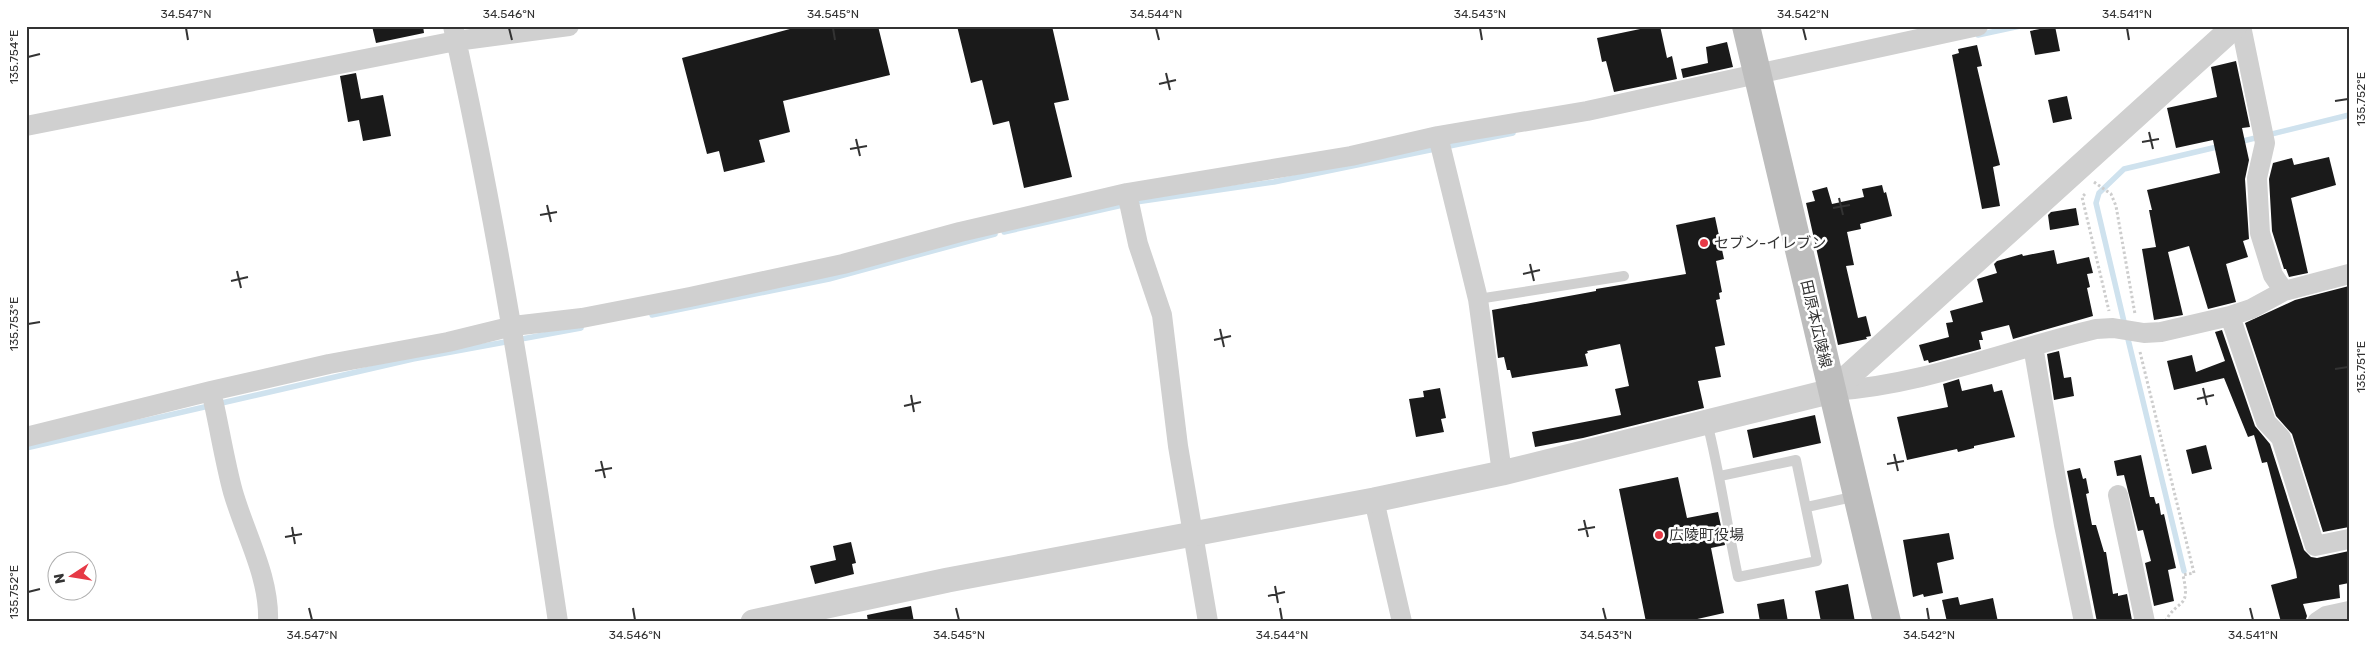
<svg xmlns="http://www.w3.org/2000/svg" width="2375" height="648" font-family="Rubik,'Noto Sans JP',sans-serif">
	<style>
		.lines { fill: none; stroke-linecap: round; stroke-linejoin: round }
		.stream { stroke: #cfe2ee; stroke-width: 5.5 }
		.building { fill: #1a1a1a }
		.path { stroke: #cdcdcd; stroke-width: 3; stroke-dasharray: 2.5 2.5; stroke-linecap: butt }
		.service { stroke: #d0d0d0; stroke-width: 10 }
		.minor { stroke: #d0d0d0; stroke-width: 20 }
		.tertiary { stroke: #d0d0d0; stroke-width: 25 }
		.secondary { stroke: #bdbdbd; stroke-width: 28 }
		.ticks { fill: none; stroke: #333; stroke-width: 2 }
		.poi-dot { fill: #e63946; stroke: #fff; stroke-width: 2 }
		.labels { text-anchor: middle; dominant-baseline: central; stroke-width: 5; stroke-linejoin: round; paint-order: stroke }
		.poi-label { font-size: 15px; fill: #333; stroke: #fff; text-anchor: start }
		.street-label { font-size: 15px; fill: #333; stroke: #fff }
		.neatline { fill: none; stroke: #333; stroke-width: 2 }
		.ticks-label { font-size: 12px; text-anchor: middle; fill: #333 }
	</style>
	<rect width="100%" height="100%" fill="#fff"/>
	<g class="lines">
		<path class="stream" d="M 1978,35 L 2020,26
			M 2239,142 L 2349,115
			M 1004,232 L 1136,202 L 1274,182 L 1513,133
			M 652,315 L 829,279 L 995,234
			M 2125,326 L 2096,203 L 2099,193 L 2124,169 L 2221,146
			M 2127,335 L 2184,571
			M 26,448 L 413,359 L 581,328"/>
	</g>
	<path class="building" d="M 372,26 L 423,26 L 424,33 L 376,43 Z
		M 801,26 L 878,26 L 890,75 L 783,101 L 790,132 L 759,140 L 765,162 L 724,172 L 719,151 L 707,154 L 682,58 Z
		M 957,26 L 1052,26 L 1069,100 L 1054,103 L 1072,177 L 1024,188 L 1009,121 L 993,125 L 982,80 L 971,83 Z
		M 1644,26 L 1660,26 L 1667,58 L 1672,56 L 1677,79 L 1614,92 L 1606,61 L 1602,62 L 1597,38 L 1645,28 Z
		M 2055,26 L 2060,51 L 2035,55 L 2030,31 Z
		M 1727,42 L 1733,67 L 1683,78 L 1681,69 L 1708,63 L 1706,47 Z
		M 1977,45 L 1982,66 L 1977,67 L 2000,165 L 1993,167 L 2000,206 L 1982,209 L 1952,55 L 1959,53 L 1958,49 Z
		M 2236,61 L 2250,127 L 2242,128 L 2249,160 L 2245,179 L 2249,239 L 2243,241 L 2248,257 L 2226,264 L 2236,302 L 2208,309 L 2189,246 L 2168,252 L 2183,315 L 2154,320 L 2142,249 L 2156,247 L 2149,210 L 2152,210 L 2147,190 L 2220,173 L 2213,140 L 2176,148 L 2167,108 L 2217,97 L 2211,67 Z
		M 356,73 L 361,99 L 383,95 L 391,136 L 363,141 L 359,120 L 348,122 L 340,76 Z
		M 2067,96 L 2072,119 L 2053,123 L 2048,100 Z
		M 2329,157 L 2336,185 L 2291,198 L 2308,273 L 2289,277 L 2286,269 L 2284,269 L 2272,231 L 2269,179 L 2273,163 L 2292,158 L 2294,165 Z
		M 1882,185 L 1884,193 L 1886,192 L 1892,216 L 1860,224 L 1861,229 L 1847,232 L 1854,265 L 1846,266 L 1858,318 L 1866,316 L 1871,336 L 1866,337 L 1867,339 L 1838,345 L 1806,203 L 1815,201 L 1812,191 L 1827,187 L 1832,204 L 1864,197 L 1862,189 Z
		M 2076,208 L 2079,225 L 2050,230 L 2048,215 L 2051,212 Z
		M 1715,217 L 1724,259 L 1716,261 L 1722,292 L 1719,293 L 1720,299 L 1716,300 L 1725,345 L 1715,347 L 1721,377 L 1698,381 L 1704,408 L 1583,438 L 1535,447 L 1532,432 L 1621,415 L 1615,389 L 1629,386 L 1620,344 L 1587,351 L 1588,353 L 1585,354 L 1588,366 L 1512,378 L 1510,370 L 1507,370 L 1504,357 L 1498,358 L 1492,310 L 1596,291 L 1596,289 L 1686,274 L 1676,225 Z
		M 2054,250 L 2057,264 L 2089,257 L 2093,273 L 2087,274 L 2090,287 L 2087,288 L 2093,316 L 2013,339 L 2009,325 L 1981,332 L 1983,340 L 1979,340 L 1981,349 L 1929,363 L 1928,360 L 1924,361 L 1919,345 L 1949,337 L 1946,323 L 1953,322 L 1950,311 L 1983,302 L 1977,279 L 1997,273 L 1994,264 L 1997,261 L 2022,254 L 2023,256 Z
		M 2349,286 L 2349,527 L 2323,532 L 2292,434 L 2276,416 L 2245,323 L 2295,300 Z
		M 2222,330 L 2255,426 L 2270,444 L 2304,550 L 2311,557 L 2317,558 L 2349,551 L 2349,583 L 2339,585 L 2340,598 L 2303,604 L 2307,616 L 2305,622 L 2281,622 L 2271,585 L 2297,578 L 2296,571 L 2267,462 L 2262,463 L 2254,435 L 2248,437 L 2224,378 L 2174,390 L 2167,361 L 2192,355 L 2196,372 L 2225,361 L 2215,332 Z
		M 2059,351 L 2064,378 L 2071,377 L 2074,396 L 2054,400 L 2047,354 Z
		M 1959,379 L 1962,391 L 1992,384 L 1994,392 L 2002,390 L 2015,437 L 1974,446 L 1974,448 L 1958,452 L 1957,449 L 1907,460 L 1897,417 L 1948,407 L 1943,384 Z
		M 1440,388 L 1446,418 L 1441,419 L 1444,432 L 1416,437 L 1409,399 L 1424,397 L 1423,391 Z
		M 1815,415 L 1821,443 L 1753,458 L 1747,430 Z
		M 2206,445 L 2212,469 L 2192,474 L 2186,450 Z
		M 2141,455 L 2150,497 L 2154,497 L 2156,504 L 2159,503 L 2161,515 L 2164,514 L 2176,568 L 2168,570 L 2174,601 L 2154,606 L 2145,563 L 2151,561 L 2143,530 L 2138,531 L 2124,475 L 2117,476 L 2114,461 Z
		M 2080,468 L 2083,479 L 2086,478 L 2089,493 L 2086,494 L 2092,525 L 2096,525 L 2104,552 L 2106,552 L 2113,594 L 2118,593 L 2118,596 L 2127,594 L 2132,620 L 2097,622 L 2067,471 Z
		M 1678,477 L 1687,518 L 1718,512 L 1725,545 L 1711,548 L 1724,613 L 1684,622 L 1646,622 L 1619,489 Z
		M 1949,533 L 1954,559 L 1937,563 L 1943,593 L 1924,597 L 1923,594 L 1913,597 L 1903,540 Z
		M 851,542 L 856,563 L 852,564 L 854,574 L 815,584 L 810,566 L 836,560 L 833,546 Z
		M 1848,584 L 1855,622 L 1821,622 L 1815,591 Z
		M 1958,597 L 1960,605 L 1993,598 L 1998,622 L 1947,622 L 1942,600 Z
		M 1784,599 L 1788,622 L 1760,622 L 1757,604 Z
		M 911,606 L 914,622 L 868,622 L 867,615 Z"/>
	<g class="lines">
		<path class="path" d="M 2094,182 L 2111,194 L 2116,206 L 2135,314
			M 2085,194 L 2082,197 L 2109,311
			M 2140,352 L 2194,573 L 2183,575 C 2191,611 2178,597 2165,622"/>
		<path class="service" d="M 1478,299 L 1624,276
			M 1707,422 C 1720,474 1727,525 1738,577 L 1817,561 L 1796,460 L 1720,476
			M 1807,507 L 1857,496"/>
		<path class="minor" d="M 453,26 C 497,223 528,422 558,622
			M 2241,26 L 2265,143 L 2257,178 L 2260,233 L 2273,275 L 2284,291
			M 26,126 L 456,41 L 569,26
			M 1438,136 L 1478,299 L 1502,473
			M 1127,193 L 1138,244 L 1162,315 L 1178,446 L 1208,622
			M 2230,316 L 2266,422 L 2281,438 L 2315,546 L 2349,539
			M 2033,346 L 2064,525 L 2084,622
			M 211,391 C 219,424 224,459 233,492 C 245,534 270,577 268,622
			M 1832,391 C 1920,386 2011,349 2096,329 L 2113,328 L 2144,333 L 2161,332 L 2230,316 L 2251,309 L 2284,291 L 2349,274
			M 26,437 L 211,391 L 329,364 L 448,342 L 513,326 L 582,318 L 690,297 L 843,264 L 960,232 L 1127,193 L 1351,156 L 1438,136 L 1587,111 L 1978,26
			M 2118,495 L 2145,622
			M 1374,500 L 1402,622
			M 2317,622 L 2326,616 L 2349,611"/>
		<path class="tertiary" d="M 753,622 L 948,580 L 1374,500 L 1502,473 L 1832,391 L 2235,26"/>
		<path class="secondary" d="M 1746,26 L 1887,622"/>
	</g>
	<path class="ticks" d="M 186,28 L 188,40M 509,28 L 512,40M 833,28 L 835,40M 1156,28 L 1159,40M 1480,28 L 1482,40M 1803,28 L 1806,40M 2127,28 L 2129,40M 28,57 L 40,54M 1166,73 L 1170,90M 1159,84 L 1176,80M 2335,101 L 2348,99M 2149,132 L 2153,149M 856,139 L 860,156M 2142,142 L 2159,139M 850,149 L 867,146M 1839,198 L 1843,215M 547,205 L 551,222M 1833,208 L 1850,205M 540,215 L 557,212M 1530,264 L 1534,281M 237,271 L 241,288M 1523,274 L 1540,270M 231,281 L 248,277M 28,324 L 40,322M 1220,329 L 1224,347M 1214,340 L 1231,336M 2335,369 L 2348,367M 2203,388 L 2207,405M 911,395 L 914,412M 2197,399 L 2214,395M 904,406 L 921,402M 1894,454 L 1898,471M 601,461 L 605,478M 1887,464 L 1904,461M 595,471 L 612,468M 1584,520 L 1588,537M 292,527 L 295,544M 1578,530 L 1595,527M 285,537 L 302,534M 1275,586 L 1278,603M 28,592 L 40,589M 1268,596 L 1285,592M 309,608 L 312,620M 633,608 L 635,620M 956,608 L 959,620M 1280,608 L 1282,620M 1603,608 L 1606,620M 1927,608 L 1929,620M 2250,608 L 2253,620"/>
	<g class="poi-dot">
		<circle cx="1704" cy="243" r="5"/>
		<circle cx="1659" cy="535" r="5"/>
	</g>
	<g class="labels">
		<g class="poi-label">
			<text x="1714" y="243">セブン-イレブン</text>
			<text x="1669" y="535">広陵町役場</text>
		</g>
		<g class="street-label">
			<text transform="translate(1816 324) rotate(77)">田原本広陵線</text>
		</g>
	</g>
	<rect width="2375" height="648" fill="none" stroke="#ffffff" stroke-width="55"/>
	<g transform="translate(72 576) rotate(258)"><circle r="24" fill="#ffffff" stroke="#adadad"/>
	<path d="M0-4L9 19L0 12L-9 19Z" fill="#e63946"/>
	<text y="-8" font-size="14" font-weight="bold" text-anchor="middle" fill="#333333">N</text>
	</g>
	<rect x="28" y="28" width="2320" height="592" class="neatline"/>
	<g class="ticks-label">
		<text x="186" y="18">34.547°N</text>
		<text x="509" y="18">34.546°N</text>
		<text x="833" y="18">34.545°N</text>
		<text x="1156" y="18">34.544°N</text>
		<text x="1480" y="18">34.543°N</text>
		<text x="1803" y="18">34.542°N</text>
		<text x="2127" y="18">34.541°N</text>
		<text transform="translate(14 57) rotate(-90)" y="4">135.754°E</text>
		<text transform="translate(2361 99) rotate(-90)" y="4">135.752°E</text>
		<text transform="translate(14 324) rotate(-90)" y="4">135.753°E</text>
		<text transform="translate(2361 367) rotate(-90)" y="4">135.751°E</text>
		<text transform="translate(14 592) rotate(-90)" y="4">135.752°E</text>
		<text x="312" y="639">34.547°N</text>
		<text x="635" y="639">34.546°N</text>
		<text x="959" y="639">34.545°N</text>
		<text x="1282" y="639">34.544°N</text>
		<text x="1606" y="639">34.543°N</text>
		<text x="1929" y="639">34.542°N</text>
		<text x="2253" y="639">34.541°N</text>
	</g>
</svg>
